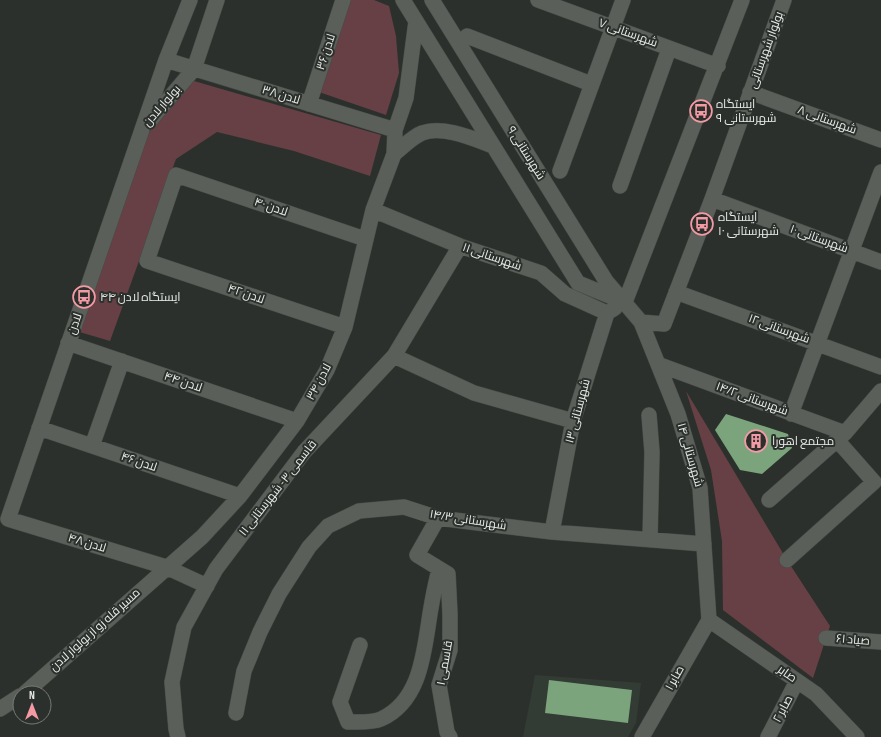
<svg xmlns="http://www.w3.org/2000/svg" width="881" height="737" font-family="'Sofia Sans Condensed',Cairo,sans-serif">
	<style>
		.built { fill: #333c34 }
		.green { fill: #664044 }
		.building { fill: #7ba47c }
		.lines { fill: none; stroke-linecap: round; stroke-linejoin: round }
		.minor-casing { stroke: #474b47; stroke-width: 16 }
		.minor { stroke: #5a5f5a; stroke-width: 15 }
		.labels { text-anchor: middle; dominant-baseline: central; stroke-width: 4; stroke-linejoin: round; paint-order: stroke }
		.street-label { font-size: 12px; fill: #e9ece9; stroke: #2c302c }
		.poi-label { font-size: 12px; fill: #e9ece9; stroke: #2c302c; text-anchor: start }
	</style>
	<rect width="100%" height="100%" fill="#2c302c"/>
	<path class="built" d="M 535,675 L 641,683 L 636,723 L 628,737 L 523,737 Z"/>
	<path class="green" d="M 347,0 L 374,0 L 389,6 L 396,36 L 399,73 L 386,115 L 316,91 Z
		M 194,81 L 381,135 L 370,176 L 294,151 L 217,132 L 176,159 L 110,341 L 76,331 L 136,155 L 163,109 Z
		M 686,391 L 787,560 L 830,626 L 813,678 L 723,610 L 722,541 L 711,470 Z"/>
	<path class="building" d="M 726,414 L 788,434 L 792,448 L 762,474 L 740,470 L 715,430 Z
		M 549,680 L 632,690 L 628,723 L 545,713 Z"/>
	<g class="lines">
		<g class="minor-casing">
			<path id="minor" d="M 190,0 L 166,60 L 8,519 L 166,567 L 207,586
				M 403,0 L 578,283 L 622,301
				M 432,0 L 606,281 L 641,322 L 664,324 L 712,199 L 784,0
				M 538,0 L 718,66
				M 467,36 L 591,84
				M 166,60 L 395,130
				M 750,92 L 881,140
				M 309,104 L 343,0
				M 148,123 L 194,69 L 217,0
				M 394,154 C 403,147 412,137 422,133 C 443,125 474,139 493,146
				M 560,171 L 623,0
				M 620,186 L 669,49
				M 712,199 L 881,262
				M 373,210 L 460,246 L 541,273 L 565,294 L 607,313
				M 676,292 L 881,367
				M 625,302 L 742,0
				M 641,322 L 678,414 L 700,488 L 709,620
				M 345,327 L 147,261 L 176,175 L 365,239
				M 68,343 L 297,421
				M 394,356 L 474,393 L 573,421
				M 660,365 L 845,433
				M 791,414 L 881,172
				M 649,415 L 652,452 L 650,540
				M 39,428 L 240,496
				M 92,446 L 122,361
				M 769,500 L 845,433 L 881,391
				M 438,518 L 417,555 L 448,574 L 450,614 L 450,650 L 439,685 L 447,732 L 450,737
				M 552,532 L 573,421 L 607,313 L 615,308
				M 787,560 L 874,482 L 837,440
				M 709,620 L 816,694 L 857,737
				M 826,638 L 881,642
				M 360,645 L 340,702 L 348,722 C 358,722 372,723 381,719 C 423,700 424,647 431,608 C 433,595 436,582 439,569
				M 25,693 L 202,537 L 240,496 L 297,421 L 327,370 L 345,327 L 373,210 L 394,154 L 395,130 L 406,98 L 416,21
				M 0,709 L 20,696
				M 236,713 L 244,671 L 260,632 L 279,594 L 309,547 L 328,526 L 359,511 L 404,507 L 438,518 L 552,532 L 704,544
				M 178,737 L 176,729 L 172,682 L 184,627 L 216,569 L 304,452 L 394,356 L 460,246
				M 642,737 L 709,620
				M 768,737 L 797,681"/>
		</g>
		<use href="#minor" class="minor"/>
	</g>
	<defs>
		<g id="bus-ring" transform="scale(1.15)"><circle r="9.5" fill="#2c302c" stroke="#f49aa4" stroke-width="1.5"/><path d="M-5-6H5V4H4V6H2V4H-2V6H-4V4H-5ZM-3.5-4V0h7V-4ZM-3.5 1.2v1.5H-2V1.2ZM2 1.2v1.5H3.5V1.2Z" fill="#f49aa4"/></g>
		<g id="building-ring" transform="scale(1.15)"><circle r="9.5" fill="#2c302c" stroke="#f49aa4" stroke-width="1.5"/><path d="M-4-6H4V6H1V3H-1V6H-4ZM-2.5-4.3h1.7v1.8h-1.7ZM.8-4.3h1.7v1.8H.8ZM-2.5-1h1.7V.8h-1.7ZM.8-1h1.7V.8H.8Z" fill="#f49aa4"/></g>
	</defs>
	<g fill-rule="evenodd">
		<use href="#bus-ring" x="701" y="111"/>
		<use href="#bus-ring" x="702" y="224"/>
		<use href="#bus-ring" x="84" y="297"/>
		<use href="#building-ring" x="756" y="441"/>
	</g>
	<g class="labels">
		<g class="street-label">
			<text transform="translate(628 33) rotate(20)">شهرستانی ۷</text>
			<text transform="translate(766 50) rotate(-70)">بولوار شهرستانی</text>
			<text transform="translate(326 52) rotate(-72)">لادن ۳۶</text>
			<text transform="translate(281 95) rotate(17)">لادن ۳۸</text>
			<text transform="translate(162 106) rotate(-49)">بولوار لادن</text>
			<text transform="translate(827 120) rotate(20)">شهرستانی ۸</text>
			<text transform="translate(526 153) rotate(58)">شهرستانی ۹</text>
			<text transform="translate(271 207) rotate(19)">لادن ۴۰</text>
			<text transform="translate(819 239) rotate(20)">شهرستانی ۱۰</text>
			<text transform="translate(492 257) rotate(19)">شهرستانی ۱۱</text>
			<text transform="translate(246 294) rotate(19)">لادن ۴۲</text>
			<text transform="translate(75 324) rotate(-71)">لادن</text>
			<text transform="translate(779 329) rotate(20)">شهرستانی ۱۲</text>
			<text transform="translate(183 382) rotate(19)">لادن ۴۴</text>
			<text transform="translate(319 382) rotate(-62)">لادن ۳۴</text>
			<text transform="translate(752 399) rotate(20)">شهرستانی ۱۴/۲</text>
			<text transform="translate(578 411) rotate(-75)">شهرستانی ۱۳</text>
			<text transform="translate(690 455) rotate(74)">شهرستانی ۱۴</text>
			<text transform="translate(139 462) rotate(19)">لادن ۴۶</text>
			<text transform="translate(278 488) rotate(-52)">قاسمی ۳- شهرستانی ۱۱</text>
			<text transform="translate(468 520) rotate(9)">شهرستانی ۱۴/۳</text>
			<text transform="translate(87 543) rotate(17)">لادن ۴۸</text>
			<text transform="translate(95 630) rotate(-42)">مسیر قله زو از بولوار لادن</text>
			<text transform="translate(853 640) rotate(5)">صیاد ۶۱</text>
			<text transform="translate(445 663) rotate(-80)">قاسمی ۱</text>
			<text transform="translate(787 674) rotate(35)">صابر</text>
			<text transform="translate(675 678) rotate(-61)">صابر ۱</text>
			<text transform="translate(783 709) rotate(-62)">صابر ۲</text>
		</g>
		<g class="poi-label">
			<text x="716" y="104">ایستگاه<tspan x="716" dy="14">شهرستانی ۹</tspan></text>
			<text x="718" y="217">ایستگاه<tspan x="718" dy="14">شهرستانی ۱۰</tspan></text>
			<text x="100" y="297">ایستگاه لادن ۴۴</text>
			<text x="772" y="441">مجتمع اهورا</text>
		</g>
	</g>
	<g transform="translate(32 705)"><circle r="19" fill="#2c302c" stroke="#787b78"/>
	<path d="M0-3L7 15L0 10L-7 15Z" fill="#f49aa4"/>
	<text y="-6" font-size="11" font-weight="bold" text-anchor="middle" fill="#e9ece9">N</text>
	</g>
</svg>
